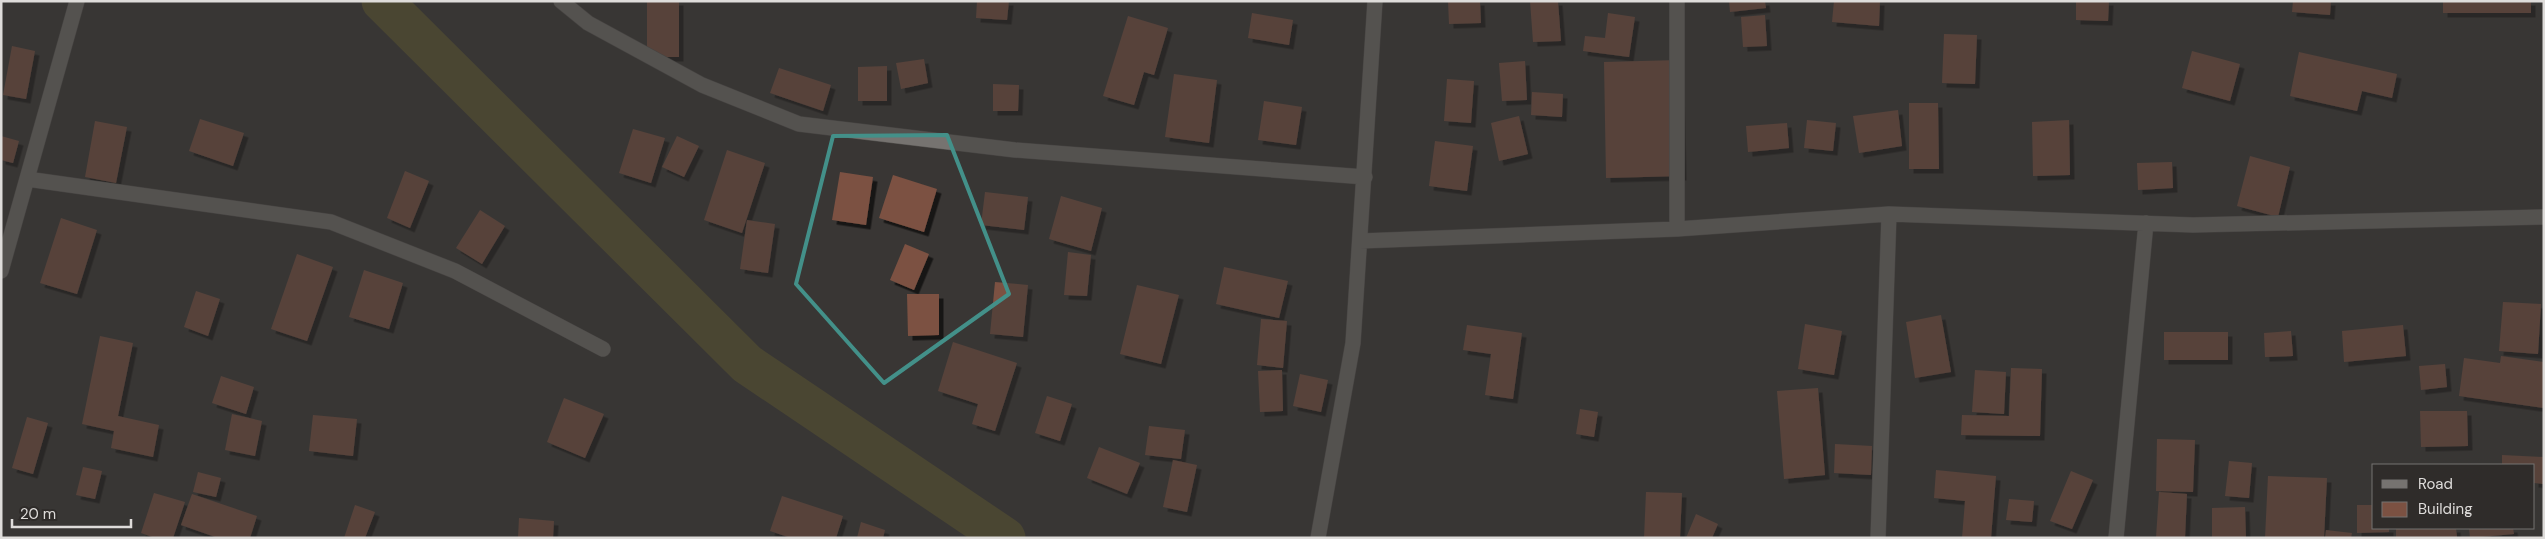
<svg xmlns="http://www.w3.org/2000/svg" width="2545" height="539" font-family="'DM Sans',sans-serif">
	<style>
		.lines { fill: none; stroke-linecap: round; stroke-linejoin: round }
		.canal { stroke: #605a2f; stroke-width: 41 }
		.building { fill: #7b5142; filter: url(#shadow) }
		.minor-casing { stroke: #555350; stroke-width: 16 }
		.minor { stroke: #767370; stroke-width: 15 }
		.marked { fill: none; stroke: #439089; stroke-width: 4; stroke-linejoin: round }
	</style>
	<defs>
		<filter id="shadow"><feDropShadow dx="4.5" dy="4.5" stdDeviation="0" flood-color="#0009"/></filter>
	</defs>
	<rect width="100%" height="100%" fill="#393634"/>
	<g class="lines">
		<path class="canal" d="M 382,1 L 747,364 L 1005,538"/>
	</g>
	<path class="building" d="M 647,1 L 679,1 L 679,57 L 647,57 Z
		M 977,1 L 1009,1 L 1007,20 L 976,18 Z
		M 1448,1 L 1480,1 L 1481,23 L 1449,24 Z
		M 1530,1 L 1558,1 L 1561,41 L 1533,42 Z
		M 1729,1 L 1765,1 L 1766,8 L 1730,12 Z
		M 1834,1 L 1880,1 L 1879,26 L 1832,22 Z
		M 2076,1 L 2109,1 L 2108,21 L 2076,20 Z
		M 2293,1 L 2331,1 L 2330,15 L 2292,12 Z
		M 2443,1 L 2531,1 L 2531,13 L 2443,13 Z
		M 1252,13 L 1293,20 L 1289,45 L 1248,38 Z
		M 1608,13 L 1635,17 L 1629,57 L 1583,51 L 1585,36 L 1605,38 Z
		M 1765,15 L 1767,46 L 1743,47 L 1741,17 Z
		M 1128,16 L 1168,28 L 1154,75 L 1144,72 L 1134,105 L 1103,96 Z
		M 1944,34 L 1977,35 L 1975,84 L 1942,83 Z
		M 12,46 L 35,51 L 26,99 L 3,95 Z
		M 2192,51 L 2240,64 L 2230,101 L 2182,88 Z
		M 2299,52 L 2397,74 L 2392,98 L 2362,91 L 2357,111 L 2290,96 Z
		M 924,59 L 928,83 L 901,89 L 896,63 Z
		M 1679,60 L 1682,176 L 1606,178 L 1604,62 Z
		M 1525,61 L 1527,100 L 1502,101 L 1499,63 Z
		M 887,66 L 887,101 L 858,101 L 858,67 Z
		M 779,68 L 831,85 L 823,111 L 770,93 Z
		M 1174,74 L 1217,80 L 1209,143 L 1165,137 Z
		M 1447,79 L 1474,81 L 1471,123 L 1444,121 Z
		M 993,84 L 1019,85 L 1018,111 L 993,111 Z
		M 1532,92 L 1563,94 L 1562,117 L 1531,115 Z
		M 1264,101 L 1302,107 L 1296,145 L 1258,140 Z
		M 1909,103 L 1938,103 L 1939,169 L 1909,169 Z
		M 1898,110 L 1902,146 L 1859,153 L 1853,116 Z
		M 1519,116 L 1528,154 L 1499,161 L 1491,123 Z
		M 200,119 L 244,133 L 233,166 L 189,151 Z
		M 1807,120 L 1836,123 L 1833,151 L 1804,148 Z
		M 2069,120 L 2070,175 L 2033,176 L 2032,122 Z
		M 95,121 L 127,127 L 116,183 L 85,177 Z
		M 1787,123 L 1789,148 L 1748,152 L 1746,126 Z
		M 633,129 L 665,138 L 651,183 L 619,173 Z
		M 1,136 L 19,141 L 13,163 L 1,160 Z
		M 677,136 L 699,146 L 684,177 L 662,167 Z
		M 1435,141 L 1473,146 L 1467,191 L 1429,186 Z
		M 727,150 L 765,163 L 742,233 L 704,220 Z
		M 2250,156 L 2290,167 L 2278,217 L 2237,206 Z
		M 2172,162 L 2173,188 L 2138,190 L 2137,163 Z
		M 405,171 L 429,181 L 410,228 L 387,218 Z
		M 840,172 L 873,177 L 866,225 L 832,220 Z
		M 893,175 L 937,189 L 924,232 L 879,218 Z
		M 985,192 L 1028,197 L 1024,230 L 981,225 Z
		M 1061,196 L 1102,208 L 1091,251 L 1049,239 Z
		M 480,210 L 505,226 L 482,264 L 456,248 Z
		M 61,218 L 97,230 L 77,294 L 40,283 Z
		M 747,220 L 775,224 L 768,273 L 740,269 Z
		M 905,244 L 929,254 L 914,290 L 890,280 Z
		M 1068,252 L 1091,255 L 1087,296 L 1064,295 Z
		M 297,254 L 333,267 L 307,341 L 271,329 Z
		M 1224,267 L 1288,281 L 1279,318 L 1216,304 Z
		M 364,270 L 403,283 L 389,329 L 349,317 Z
		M 995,282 L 1028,285 L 1023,337 L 990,334 Z
		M 1137,285 L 1179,295 L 1161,364 L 1120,354 Z
		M 196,291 L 220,299 L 208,336 L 184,327 Z
		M 907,294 L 939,294 L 939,335 L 908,336 Z
		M 2503,302 L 2541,304 L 2538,354 L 2499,351 Z
		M 1941,315 L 1951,372 L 1915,378 L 1906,322 Z
		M 1261,319 L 1287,321 L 1283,368 L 1257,365 Z
		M 1805,324 L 1842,331 L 1834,375 L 1798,369 Z
		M 1467,325 L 1522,333 L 1513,399 L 1485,395 L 1491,354 L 1463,350 Z
		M 2403,325 L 2406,356 L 2344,362 L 2342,331 Z
		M 2291,331 L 2293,356 L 2265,357 L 2264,333 Z
		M 2164,332 L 2228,332 L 2228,360 L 2164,360 Z
		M 100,336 L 133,343 L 118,416 L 159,425 L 153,457 L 111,448 L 114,431 L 82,424 Z
		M 953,342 L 1017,363 L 995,431 L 972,424 L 978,404 L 938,391 Z
		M 2501,356 L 2544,362 L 2544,408 L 2459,396 L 2464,358 L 2500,363 Z
		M 2445,364 L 2447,387 L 2421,390 L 2419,366 Z
		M 2011,368 L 2042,369 L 2040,436 L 1961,435 L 1962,415 L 2009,416 Z
		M 1282,370 L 1283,411 L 1260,412 L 1258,371 Z
		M 1975,370 L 2006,372 L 2004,414 L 1972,412 Z
		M 1300,374 L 1328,380 L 1321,412 L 1293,406 Z
		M 221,376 L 254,387 L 246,414 L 212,403 Z
		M 1818,388 L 1825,475 L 1784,479 L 1777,391 Z
		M 1047,396 L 1072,404 L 1060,441 L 1035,433 Z
		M 564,398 L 604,414 L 585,458 L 547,442 Z
		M 1580,409 L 1598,412 L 1594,437 L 1576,434 Z
		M 2420,411 L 2467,411 L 2468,446 L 2421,447 Z
		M 232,414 L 262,421 L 255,456 L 225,450 Z
		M 313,415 L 357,419 L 353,456 L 309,451 Z
		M 27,417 L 48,423 L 33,474 L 12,468 Z
		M 1149,426 L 1185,430 L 1181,459 L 1145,455 Z
		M 2157,439 L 2195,440 L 2193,492 L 2156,491 Z
		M 1835,444 L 1872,446 L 1871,475 L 1834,473 Z
		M 1099,447 L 1140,463 L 1127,494 L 1087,478 Z
		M 2502,455 L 2544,457 L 2544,484 L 2534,483 L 2534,465 L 2502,465 Z
		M 1173,460 L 1197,465 L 1187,512 L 1163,507 Z
		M 2229,461 L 2252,463 L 2249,498 L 2225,496 Z
		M 83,467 L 102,471 L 95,499 L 76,495 Z
		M 1936,470 L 1996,476 L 1991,538 L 1962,538 L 1965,501 L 1934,498 Z
		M 2071,471 L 2093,480 L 2072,529 L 2050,521 Z
		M 198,472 L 221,478 L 216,497 L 193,492 Z
		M 2268,476 L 2327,478 L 2324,538 L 2265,538 Z
		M 1646,492 L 1682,493 L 1680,538 L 1644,538 Z
		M 2159,492 L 2187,494 L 2185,538 L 2156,538 Z
		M 154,493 L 185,502 L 173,538 L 155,538 L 141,533 Z
		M 192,494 L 257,516 L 250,538 L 218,538 L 181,525 Z
		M 782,496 L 843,516 L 836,538 L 791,538 L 770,531 Z
		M 2009,499 L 2034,501 L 2032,522 L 2006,520 Z
		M 355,505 L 375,512 L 365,538 L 344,538 Z
		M 2357,505 L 2374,505 L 2374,528 L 2389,528 L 2389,532 L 2357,533 Z
		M 2245,507 L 2246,538 L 2212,538 L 2212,508 Z
		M 1696,514 L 1718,524 L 1712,538 L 1686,538 Z
		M 519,518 L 554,521 L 553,538 L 518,538 Z
		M 861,522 L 885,530 L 883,538 L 857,538 Z
		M 2396,528 L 2456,528 L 2457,537 L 2396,538 Z
		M 2469,528 L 2513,528 L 2514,534 L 2470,538 Z
		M 2326,530 L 2352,533 L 2351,538 L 2325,538 Z"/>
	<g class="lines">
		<g class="minor-casing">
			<path id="minor" d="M 561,1 L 588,23 L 702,85 L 799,124 L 1015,150 L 1365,177
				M 1677,1 L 1677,229
				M 27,179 L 331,222 L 455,271 L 603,349
				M 1360,241 L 1677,229 L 1889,214 L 2193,225 L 2544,217
				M 1,271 L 77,1
				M 1318,538 L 1353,343 L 1375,1
				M 1878,538 L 1889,214
				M 2116,538 L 2146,223"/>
		</g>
		<use href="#minor" class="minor"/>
	</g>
	<path d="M0 0H2545V539H0ZM 947,135 L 1009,294 L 884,383 L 796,284 L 833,136 Z" fill="#393634" fill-opacity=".55" fill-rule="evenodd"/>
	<path class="marked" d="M 947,135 L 1009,294 L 884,383 L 796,284 L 833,136 Z"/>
	<rect width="2545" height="539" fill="none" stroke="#dedcda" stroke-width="5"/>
	<rect x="2372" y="464" width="162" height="65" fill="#2f2c2a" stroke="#757270"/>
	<rect x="2382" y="480" width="25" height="8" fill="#767370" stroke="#757270"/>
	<text x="2418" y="489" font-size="15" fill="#dedcda">Road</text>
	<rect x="2382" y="502" width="25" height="15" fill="#7b5142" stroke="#757270"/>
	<text x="2418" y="514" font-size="15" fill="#dedcda">Building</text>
	<path d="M12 519v8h119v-8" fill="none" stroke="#dedcda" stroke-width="2.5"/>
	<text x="20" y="519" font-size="15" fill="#dedcda" stroke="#2f2c2a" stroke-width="4" paint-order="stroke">20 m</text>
</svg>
